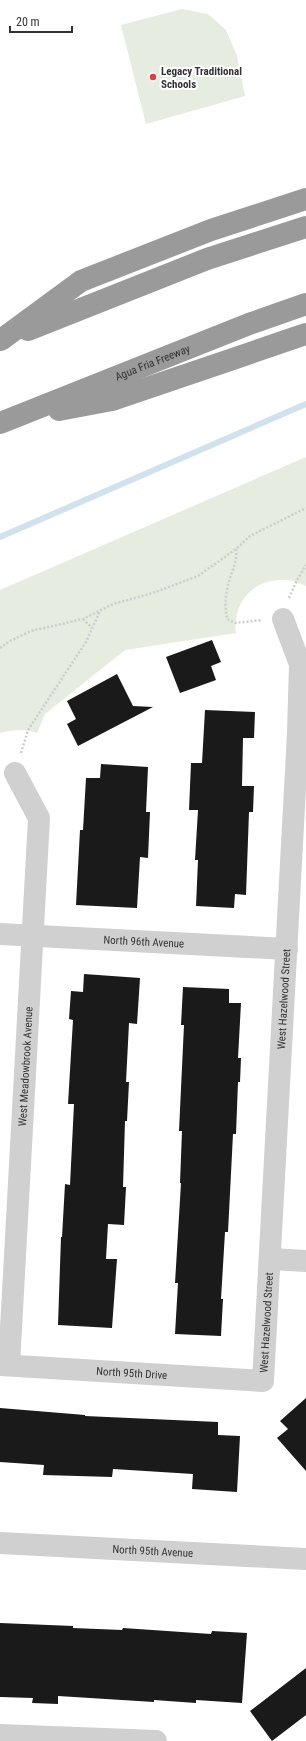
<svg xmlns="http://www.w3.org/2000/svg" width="306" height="1741" font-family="'Roboto Condensed',sans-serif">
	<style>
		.green { fill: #e6ecdf }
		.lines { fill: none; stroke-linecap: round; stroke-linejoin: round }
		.stream { stroke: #cfe2ee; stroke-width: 6 }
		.building { fill: #1a1a1a }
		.path { stroke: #cdcdcd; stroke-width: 2.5; stroke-dasharray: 2 2; stroke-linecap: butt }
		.minor { stroke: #d0d0d0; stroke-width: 22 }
		.motorway { stroke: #9a9a9a; stroke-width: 22 }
		.poi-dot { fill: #e63946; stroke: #fff; stroke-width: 1.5 }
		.labels { text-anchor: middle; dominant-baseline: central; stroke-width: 4; stroke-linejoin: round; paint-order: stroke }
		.poi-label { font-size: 11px; font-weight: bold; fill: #333; stroke: #fff; text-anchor: start }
		.street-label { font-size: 11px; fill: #333; stroke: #fff }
	</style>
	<rect width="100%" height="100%" fill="#fff"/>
	<path class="green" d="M 182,9 L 208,14 L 226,30 L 237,56 L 245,96 L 146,124 L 121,25 Z
		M 306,457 L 306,586 C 299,583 293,580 285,580 C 254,578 232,602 236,633 L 125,650 L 45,714 L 37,733 C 24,728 13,730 0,733 L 0,590 Z"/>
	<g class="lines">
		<path class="stream" d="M 0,537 L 306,404"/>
	</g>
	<path class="building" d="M 212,640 L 221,662 L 211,666 L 216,680 L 180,693 L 166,657 Z
		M 117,674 L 133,706 L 153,707 L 78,746 L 67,724 L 76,719 L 67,701 Z
		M 205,710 L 255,712 L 254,738 L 243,738 L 242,786 L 254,786 L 253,812 L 249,812 L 246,895 L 235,894 L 234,908 L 196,906 L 198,860 L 195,860 L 198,810 L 189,810 L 191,763 L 202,763 Z
		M 101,764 L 148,767 L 146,812 L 150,812 L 148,858 L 140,857 L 137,908 L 76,905 L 80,830 L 83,830 L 86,778 L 100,778 Z
		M 84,974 L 140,978 L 137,1024 L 129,1023 L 126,1082 L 129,1082 L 127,1121 L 125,1121 L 123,1187 L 126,1187 L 124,1225 L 108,1224 L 106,1259 L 117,1259 L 112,1328 L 58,1325 L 61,1237 L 62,1237 L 65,1184 L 70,1185 L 74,1104 L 68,1104 L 73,1020 L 69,1019 L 71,991 L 83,992 Z
		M 183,987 L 229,989 L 229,1003 L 241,1003 L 238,1058 L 241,1058 L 240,1082 L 238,1082 L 236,1134 L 233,1134 L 228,1232 L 225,1232 L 221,1299 L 223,1299 L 221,1336 L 175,1334 L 178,1283 L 175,1283 L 181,1183 L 180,1183 L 182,1131 L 179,1131 L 184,1025 L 181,1025 Z
		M 306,1398 L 306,1471 L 277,1438 L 288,1429 L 280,1421 Z
		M 0,1408 L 85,1415 L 85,1416 L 218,1422 L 218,1435 L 240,1436 L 237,1492 L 192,1489 L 193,1474 L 113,1469 L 112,1477 L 43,1475 L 44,1465 L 0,1462 Z
		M 0,1623 L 73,1626 L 73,1628 L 122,1630 L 123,1628 L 211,1634 L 212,1631 L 247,1633 L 242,1703 L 196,1700 L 196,1703 L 154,1700 L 154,1702 L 58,1696 L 58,1704 L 32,1703 L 33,1698 L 0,1697 Z
		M 306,1668 L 306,1715 L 272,1741 L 250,1711 Z"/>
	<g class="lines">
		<path class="path" d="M 236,549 C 238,561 231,573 228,585 C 225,597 225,607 227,619 L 235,623 L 262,620
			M 289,598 L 297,580 L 306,565
			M 83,619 L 92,628
			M 0,648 L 10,641 L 31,631 L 83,619 L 113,604 L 153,593 L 198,576 L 236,549 L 250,536 L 306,508
			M 21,753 L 28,730 L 86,642 L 100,611"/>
		<g class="minor">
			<path id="s1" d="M 0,934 L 287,949"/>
			<path d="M 271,1259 L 306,1261"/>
			<path id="s2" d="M 0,1365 L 263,1381 L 298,733 L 300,664 L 283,619"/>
			<path id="s3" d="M 9,1365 L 39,818 L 15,773"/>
			<path id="s4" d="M 0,1543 L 306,1559"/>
			<path d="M 0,1735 L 156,1741"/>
		</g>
		<g class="motorway">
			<path d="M 28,330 L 207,259 L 306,227"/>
			<path d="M 1,340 L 81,281 L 211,230 L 306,199"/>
			<path d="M 59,410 L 112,400 L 306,334"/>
			<path id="s5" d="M 0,423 L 249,324 L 306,304"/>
		</g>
	</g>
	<circle class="poi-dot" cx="153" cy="77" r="4"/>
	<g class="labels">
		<g class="poi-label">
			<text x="161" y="71">Legacy Traditional<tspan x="161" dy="13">Schools</tspan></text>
		</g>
		<g class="street-label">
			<text stroke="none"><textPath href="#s5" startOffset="164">Agua Fria Freeway</textPath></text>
			<text stroke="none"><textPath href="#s1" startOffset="144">North 96th Avenue</textPath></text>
			<text stroke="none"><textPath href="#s2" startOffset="646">West Hazelwood Street</textPath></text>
			<text stroke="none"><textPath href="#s3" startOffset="299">West Meadowbrook Avenue</textPath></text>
			<text stroke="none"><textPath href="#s2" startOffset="322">West Hazelwood Street</textPath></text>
			<text stroke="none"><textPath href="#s2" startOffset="132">North 95th Drive</textPath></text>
			<text stroke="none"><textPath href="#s4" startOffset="153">North 95th Avenue</textPath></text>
		</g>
	</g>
	<path d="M10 26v6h62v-6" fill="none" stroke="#333333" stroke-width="2"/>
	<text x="16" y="26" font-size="12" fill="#333333" stroke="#ffffff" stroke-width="3" paint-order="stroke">20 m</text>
</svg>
